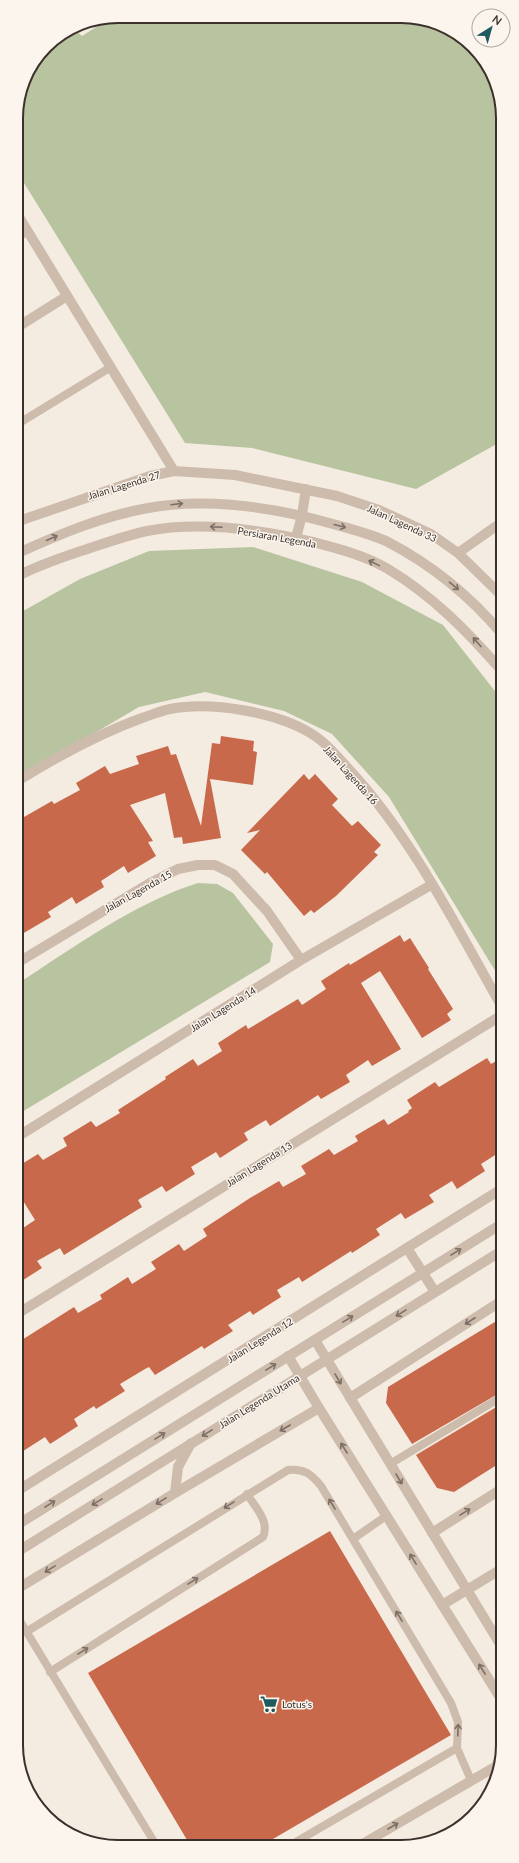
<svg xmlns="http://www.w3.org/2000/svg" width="519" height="1863" font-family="Lato,sans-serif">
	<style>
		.green { fill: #b8c4a0 }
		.building { fill: #c8694b }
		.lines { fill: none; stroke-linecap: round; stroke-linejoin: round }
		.service { stroke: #cdbbac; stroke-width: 8 }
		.minor { stroke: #cdbbac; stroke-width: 10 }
		.tertiary { stroke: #cdbbac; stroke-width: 10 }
		.oneway { stroke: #7d6f65 }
		.labels { text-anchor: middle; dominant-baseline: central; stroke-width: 3; stroke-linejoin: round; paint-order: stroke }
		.street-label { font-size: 10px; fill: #3b302b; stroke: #fbf5ee }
		.poi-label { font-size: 10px; fill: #3b302b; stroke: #fbf5ee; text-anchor: start }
		.rim { fill: none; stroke: #3b302b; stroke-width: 2 }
	</style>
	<rect width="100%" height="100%" fill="#f4ebe1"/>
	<path class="green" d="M 118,16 L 421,18 L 473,46 L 493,73 L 502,104 L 502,441 L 416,489 L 252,448 L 185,443 L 16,170 L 16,111 L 24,79 L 46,46 L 73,28 L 82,36 L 112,17 Z
		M 253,547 L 362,582 L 443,625 L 502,700 L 502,982 L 389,797 L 332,734 L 284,711 L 205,692 L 139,707 L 16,779 L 16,615 L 80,579 L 149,551 Z
		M 198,883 L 217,884 L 233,893 L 273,944 L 270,962 L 17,1115 L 17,984 C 73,948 134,903 198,883 Z"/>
	<path class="building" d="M 221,736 L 254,741 L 253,751 L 257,752 L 253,785 L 210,779 L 221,838 L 183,844 L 182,837 L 174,838 L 165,793 L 130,805 L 153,841 L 148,842 L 156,856 L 128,873 L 124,866 L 101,881 L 104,887 L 76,904 L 72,897 L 48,912 L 51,917 L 22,934 L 17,925 L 17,821 L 52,801 L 54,804 L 80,790 L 76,783 L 105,766 L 110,774 L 139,764 L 136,756 L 168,746 L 171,755 L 176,754 L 201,826 L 212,743 L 220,744 Z
		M 304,774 L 309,780 L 315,774 L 338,799 L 332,805 L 352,826 L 358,821 L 381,845 L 374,852 L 378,855 L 336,896 L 314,913 L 311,910 L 304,916 L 267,872 L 265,874 L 241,850 L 260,830 L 247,833 Z
		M 400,935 L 404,942 L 410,938 L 429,968 L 428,969 L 453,1009 L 447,1014 L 451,1020 L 422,1038 L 380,971 L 361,983 L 401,1049 L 372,1066 L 368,1060 L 346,1075 L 350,1082 L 321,1099 L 318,1095 L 270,1126 L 266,1120 L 244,1133 L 248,1140 L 220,1158 L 216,1152 L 191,1167 L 195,1174 L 166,1192 L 162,1186 L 138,1200 L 142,1207 L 64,1255 L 60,1248 L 37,1261 L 42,1268 L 17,1284 L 17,1232 L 35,1220 L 17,1191 L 17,1167 L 38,1154 L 43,1160 L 67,1146 L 63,1138 L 91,1121 L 96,1127 L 120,1113 L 118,1110 L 166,1079 L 165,1077 L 193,1059 L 198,1066 L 222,1051 L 218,1043 L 246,1025 L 248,1029 L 298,999 L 302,1005 L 326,989 L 321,981 L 349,963 L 350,965 Z
		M 487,1058 L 491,1064 L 498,1060 L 502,1068 L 503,1150 L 481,1164 L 485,1171 L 457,1189 L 452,1181 L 429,1195 L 434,1202 L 405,1219 L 401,1213 L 376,1229 L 380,1235 L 352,1253 L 351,1251 L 302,1282 L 299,1277 L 277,1290 L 281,1297 L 253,1315 L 250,1311 L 228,1325 L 233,1331 L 215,1342 L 204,1349 L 202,1346 L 155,1375 L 149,1367 L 145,1369 L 120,1384 L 125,1391 L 96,1409 L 94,1406 L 74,1419 L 78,1426 L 50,1444 L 45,1437 L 17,1455 L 17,1343 L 74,1307 L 78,1313 L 102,1299 L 100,1295 L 128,1277 L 132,1284 L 156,1269 L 151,1262 L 179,1244 L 184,1251 L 207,1236 L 203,1229 L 250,1198 L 279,1181 L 283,1187 L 306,1174 L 301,1166 L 329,1149 L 334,1155 L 358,1141 L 355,1136 L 384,1119 L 388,1125 L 409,1112 L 408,1111 L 412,1108 L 407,1100 L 435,1082 L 439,1087 Z
		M 503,1317 L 503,1391 L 412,1444 L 386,1403 L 388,1387 Z
		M 503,1403 L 503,1461 L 454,1492 L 437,1488 L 416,1455 Z
		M 330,1531 L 451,1735 L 261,1846 L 190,1845 L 88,1673 Z"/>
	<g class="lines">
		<path class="service" d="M 16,239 L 28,231
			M 16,425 L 111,367
			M 390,1464 L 503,1396
			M 353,1539 L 386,1516
			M 17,1616 L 156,1845
			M 26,1632 L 288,1470 C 304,1468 311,1474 321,1486 L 451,1703 L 458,1722 L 457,1748 L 471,1780
			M 50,1672 L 263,1537 C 270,1521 255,1507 247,1494
			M 289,1846 L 457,1748"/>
		<path class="minor" d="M 16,212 L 174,471
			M 16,328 L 67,296
			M 16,522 L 150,476 L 174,471 L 235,475 L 337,496 L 379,510 L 403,521 L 431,534 L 458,553 L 502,596
			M 296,538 L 302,515 L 306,489
			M 458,553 L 502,522
			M 16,554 C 58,535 102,516 148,508 C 210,497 273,507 333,524 C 351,529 371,534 388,542 C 432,565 470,596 502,634
			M 16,577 C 36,566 60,558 81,551 C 103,544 124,536 147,531 C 200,521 257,529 309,541 C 336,548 364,555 388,569 C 433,596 468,632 502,671
			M 16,782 C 56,757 98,734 142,718 C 151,715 160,711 170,709 C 211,701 280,712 315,736 C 330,746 342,762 354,775 C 415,843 457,928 502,1007
			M 17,963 L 150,883 L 178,869 L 198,865 L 215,865 L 233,874 L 267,911 L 301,960
			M 17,1137 L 301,960 L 431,885
			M 407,1248 L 435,1292
			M 17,1314 L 502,1015
			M 315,1340 L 503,1649
			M 288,1356 L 319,1408 L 503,1702
			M 350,1398 L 503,1300
			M 17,1491 L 503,1188
			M 175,1493 L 178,1467 L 191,1443
			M 432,1533 L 503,1488
			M 17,1589 L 175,1493 L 319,1408
			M 442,1605 L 503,1568
			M 496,1766 L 502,1753
			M 359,1846 L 500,1764"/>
		<path class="tertiary" d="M 17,1525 L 503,1223
			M 17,1552 L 503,1250"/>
	</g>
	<defs><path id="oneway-shaft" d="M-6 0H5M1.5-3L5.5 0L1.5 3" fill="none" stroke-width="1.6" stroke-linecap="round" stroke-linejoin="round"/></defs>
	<g class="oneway">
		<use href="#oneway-shaft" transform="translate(177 504) rotate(-7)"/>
		<use href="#oneway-shaft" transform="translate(340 526) rotate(15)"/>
		<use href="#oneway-shaft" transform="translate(216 527) rotate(-177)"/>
		<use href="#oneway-shaft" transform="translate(52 538) rotate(-24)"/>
		<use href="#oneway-shaft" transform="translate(374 563) rotate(-154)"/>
		<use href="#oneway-shaft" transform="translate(454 586) rotate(40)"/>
		<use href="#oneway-shaft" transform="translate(477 642) rotate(-131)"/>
		<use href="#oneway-shaft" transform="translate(456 1252) rotate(-32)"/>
		<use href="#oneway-shaft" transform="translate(401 1313) rotate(148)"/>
		<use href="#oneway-shaft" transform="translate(348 1319) rotate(-32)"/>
		<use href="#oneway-shaft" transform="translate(470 1321) rotate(147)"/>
		<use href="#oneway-shaft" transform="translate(271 1367) rotate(-32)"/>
		<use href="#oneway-shaft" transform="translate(338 1379) rotate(59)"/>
		<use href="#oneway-shaft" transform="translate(285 1428) rotate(150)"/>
		<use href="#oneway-shaft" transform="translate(207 1433) rotate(148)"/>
		<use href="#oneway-shaft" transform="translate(160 1436) rotate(-32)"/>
		<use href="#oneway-shaft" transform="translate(344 1448) rotate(-122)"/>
		<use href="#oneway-shaft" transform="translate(399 1479) rotate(59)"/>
		<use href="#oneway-shaft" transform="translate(161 1501) rotate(149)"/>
		<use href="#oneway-shaft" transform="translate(97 1502) rotate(148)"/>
		<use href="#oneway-shaft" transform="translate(50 1504) rotate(-32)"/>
		<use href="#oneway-shaft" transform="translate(332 1504) rotate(-121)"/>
		<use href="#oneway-shaft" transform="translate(229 1505) rotate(148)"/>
		<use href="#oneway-shaft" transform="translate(465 1512) rotate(-32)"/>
		<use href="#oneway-shaft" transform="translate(413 1559) rotate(-122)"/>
		<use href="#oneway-shaft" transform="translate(50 1569) rotate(149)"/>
		<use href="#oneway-shaft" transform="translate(193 1581) rotate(-32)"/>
		<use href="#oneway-shaft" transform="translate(399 1616) rotate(-121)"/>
		<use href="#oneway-shaft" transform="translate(83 1651) rotate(-32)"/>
		<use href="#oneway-shaft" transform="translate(482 1669) rotate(-122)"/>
		<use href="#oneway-shaft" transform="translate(458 1730) rotate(-88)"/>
		<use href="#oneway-shaft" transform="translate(393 1826) rotate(-30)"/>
	</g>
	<defs>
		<g id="supermarket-bare" transform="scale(1.38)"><path d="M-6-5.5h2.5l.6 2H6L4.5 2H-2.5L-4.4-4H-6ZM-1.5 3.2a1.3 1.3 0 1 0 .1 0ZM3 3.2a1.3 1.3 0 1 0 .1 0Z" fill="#1f5a5e" stroke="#fbf5ee" stroke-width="2.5" paint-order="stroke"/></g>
	</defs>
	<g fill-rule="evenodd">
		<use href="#supermarket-bare" x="269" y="1704"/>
	</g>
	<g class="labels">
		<g class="street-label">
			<text transform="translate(124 485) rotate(-17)">Jalan Lagenda 27</text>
			<text transform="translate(402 523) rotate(25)">Jalan Lagenda 33</text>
			<text transform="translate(277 537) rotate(10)">Persiaran Legenda</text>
			<text transform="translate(351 775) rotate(48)">Jalan Lagenda 16</text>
			<text transform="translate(138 891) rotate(-29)">Jalan Lagenda 15</text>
			<text transform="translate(223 1009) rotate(-32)">Jalan Lagenda 14</text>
			<text transform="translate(259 1164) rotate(-32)">Jalan Lagenda 13</text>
			<text transform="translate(260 1340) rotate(-32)">Jalan Legenda 12</text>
			<text transform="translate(259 1401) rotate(-32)">Jalan Legenda Utama</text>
		</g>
		<g class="poi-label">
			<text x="282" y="1704">Lotus's</text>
		</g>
	</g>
	<path d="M0 0H519V1863H0ZM118 23H401A95 95 0 0 1 496 118V1745A95 95 0 0 1 401 1840H118A95 95 0 0 1 23 1745V118A95 95 0 0 1 118 23Z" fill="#fbf5ee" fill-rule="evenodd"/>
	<path class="rim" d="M118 23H401A95 95 0 0 1 496 118V1745A95 95 0 0 1 401 1840H118A95 95 0 0 1 23 1745V118A95 95 0 0 1 118 23Z"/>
	<g transform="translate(491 28) rotate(37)"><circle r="19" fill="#fbf5ee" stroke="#aea6a0"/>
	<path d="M0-3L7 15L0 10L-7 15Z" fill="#1f5a5e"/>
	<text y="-6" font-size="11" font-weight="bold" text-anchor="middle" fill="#3b302b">N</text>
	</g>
</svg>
